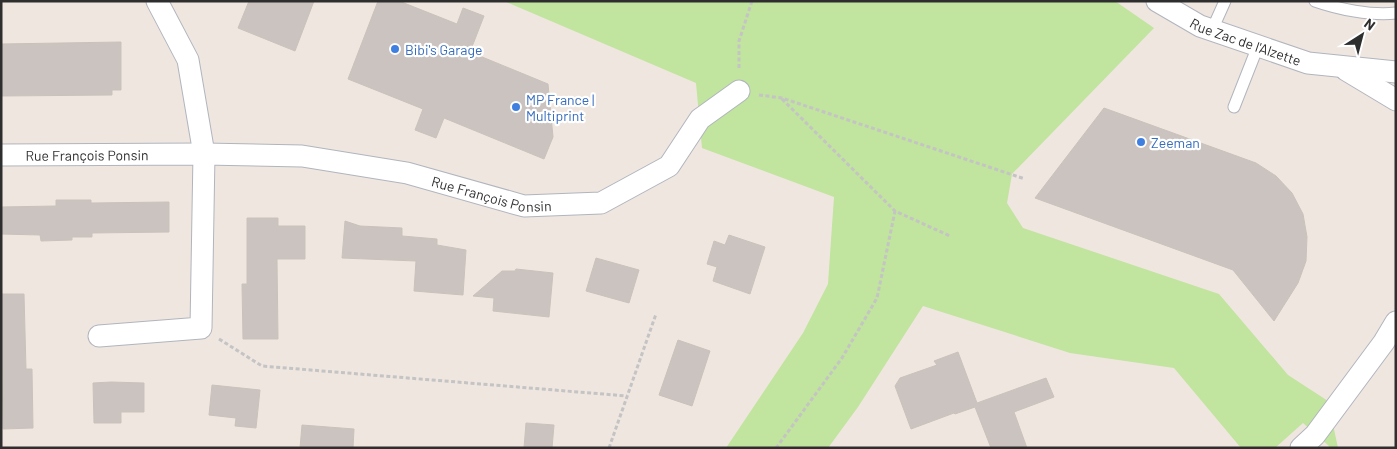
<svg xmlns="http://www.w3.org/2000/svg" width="1397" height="449" font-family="Barlow,sans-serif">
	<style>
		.green { fill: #c1e49e }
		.building { fill: #cac3c0; stroke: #cac2ba }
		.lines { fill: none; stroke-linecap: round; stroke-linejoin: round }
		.lane-casing { stroke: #b1b5bd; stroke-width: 13 }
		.street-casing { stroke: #b1b5bd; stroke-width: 23 }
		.path { stroke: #c4c4c4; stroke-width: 3; stroke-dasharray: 4 2.5; stroke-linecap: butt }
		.lane { stroke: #fff; stroke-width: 11 }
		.street { stroke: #fff; stroke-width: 21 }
		.shop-dot { fill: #3f7fe0; stroke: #fff; stroke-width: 2 }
		.labels { text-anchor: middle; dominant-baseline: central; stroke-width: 4.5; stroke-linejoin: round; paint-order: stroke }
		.street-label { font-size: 14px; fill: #2e2e2e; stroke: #fff }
		.shop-label { font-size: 14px; fill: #366cbe; stroke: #fff; text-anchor: start }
	</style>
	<rect width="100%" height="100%" fill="#efe6e0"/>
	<path class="green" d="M 504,1 L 1115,1 L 1154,28 L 1012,174 L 1007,203 L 1023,228 L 1219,294 L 1288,375 L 1328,401 L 1338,448 L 1328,448 L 1329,446 L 1303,423 L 1275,448 L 1241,448 L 1174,368 L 1070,353 L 923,306 L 858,407 L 828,448 L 726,448 L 803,333 L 828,284 L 834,197 L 702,148 L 696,83 Z"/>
	<path class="building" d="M 249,1 L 314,1 L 295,51 L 238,28 Z
		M 378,1 L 399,1 L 457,24 L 463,8 L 484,16 L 470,52 L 548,84 L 553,137 L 544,159 L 444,118 L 436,138 L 415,130 L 423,109 L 348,79 Z
		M 121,42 L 121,90 L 112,90 L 112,95 L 1,96 L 1,44 Z
		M 1104,108 L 1256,163 L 1276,176 L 1292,193 L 1303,214 L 1307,237 L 1306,261 L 1298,283 L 1274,321 L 1233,270 L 1035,198 Z
		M 56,200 L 91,200 L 91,203 L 169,202 L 169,232 L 92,233 L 92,237 L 72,237 L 72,240 L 41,241 L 40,235 L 1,234 L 1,207 L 56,206 Z
		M 247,218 L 278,218 L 278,226 L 305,226 L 305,259 L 277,259 L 278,339 L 243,339 L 242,284 L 247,284 Z
		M 345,221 L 360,226 L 402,228 L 402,236 L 437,239 L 437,245 L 466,250 L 463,295 L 414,291 L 416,261 L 342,258 Z
		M 729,235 L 765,247 L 750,294 L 713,281 L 717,267 L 707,264 L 714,241 L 725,245 Z
		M 596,258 L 639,270 L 629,303 L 586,291 Z
		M 516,269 L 553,273 L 549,317 L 493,311 L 494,298 L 473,296 L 502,271 L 515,271 Z
		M 1,294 L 24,294 L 26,369 L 32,369 L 33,428 L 3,429 Z
		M 678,340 L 710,351 L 692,406 L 659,395 Z
		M 958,352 L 977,403 L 1046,378 L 1054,397 L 1014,412 L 1027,448 L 991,448 L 975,407 L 955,414 L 954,413 L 911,429 L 895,386 L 900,378 L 937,365 L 934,361 Z
		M 111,382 L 144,383 L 144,412 L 121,412 L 121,423 L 94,423 L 93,383 Z
		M 212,385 L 260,390 L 256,428 L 235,426 L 236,418 L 209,415 Z
		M 526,423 L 554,425 L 552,448 L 524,448 Z
		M 302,425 L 354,429 L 353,448 L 300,448 Z"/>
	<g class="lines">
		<g class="lane-casing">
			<path id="lane" d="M 1315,1 C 1338,9 1371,16 1396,13
				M 1212,30 L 1225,1
				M 1234,107 L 1258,46"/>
		</g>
		<g class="street-casing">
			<g id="street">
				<path id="s1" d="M 1157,1 L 1200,26 L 1308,63 L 1396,72"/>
				<path d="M 1346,70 L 1396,100"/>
				<path id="s2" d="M 1,155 L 204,154 L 302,156 L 407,173 L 524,206 L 601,203 L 669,166 L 700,119 L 739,91"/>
				<path d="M 99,336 L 201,328 L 204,154 L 188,60 L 157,1"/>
				<path d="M 1301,448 L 1315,435 L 1384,342 L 1396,322"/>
			</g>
		</g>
		<path class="path" d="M 739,68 L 739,41 L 752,1
			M 759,95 L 782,98 L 1025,179
			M 782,99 L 895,211 L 950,236
			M 219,339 L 262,366 L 627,396
			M 609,448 L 656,314
			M 776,448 L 842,358 L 877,298 L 895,211"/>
		<use href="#lane" class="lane"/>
		<use href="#street" class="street"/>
	</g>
	<g class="shop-dot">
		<circle cx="395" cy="49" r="5"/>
		<circle cx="516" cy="107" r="5"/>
		<circle cx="1141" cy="142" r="5"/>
	</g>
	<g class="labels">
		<g class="street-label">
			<text stroke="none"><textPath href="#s1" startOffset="98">Rue Zac de l'Alzette</textPath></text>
			<text stroke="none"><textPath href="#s2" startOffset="86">Rue François Ponsin</textPath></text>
			<text stroke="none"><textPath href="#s2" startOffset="495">Rue François Ponsin</textPath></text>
		</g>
		<g class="shop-label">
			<text x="405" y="49">Bibi's Garage</text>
			<text x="526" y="99">MP France |<tspan x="526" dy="16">Multiprint</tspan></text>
			<text x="1151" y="142">Zeeman</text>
		</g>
	</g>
	<rect width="1397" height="449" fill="none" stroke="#2e2e2e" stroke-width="5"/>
	<g transform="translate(1362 35) rotate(36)" stroke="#ffffff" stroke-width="4" paint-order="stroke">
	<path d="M0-4L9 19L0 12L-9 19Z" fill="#2e2e2e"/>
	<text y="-8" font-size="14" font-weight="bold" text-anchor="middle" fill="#2e2e2e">N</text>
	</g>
</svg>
